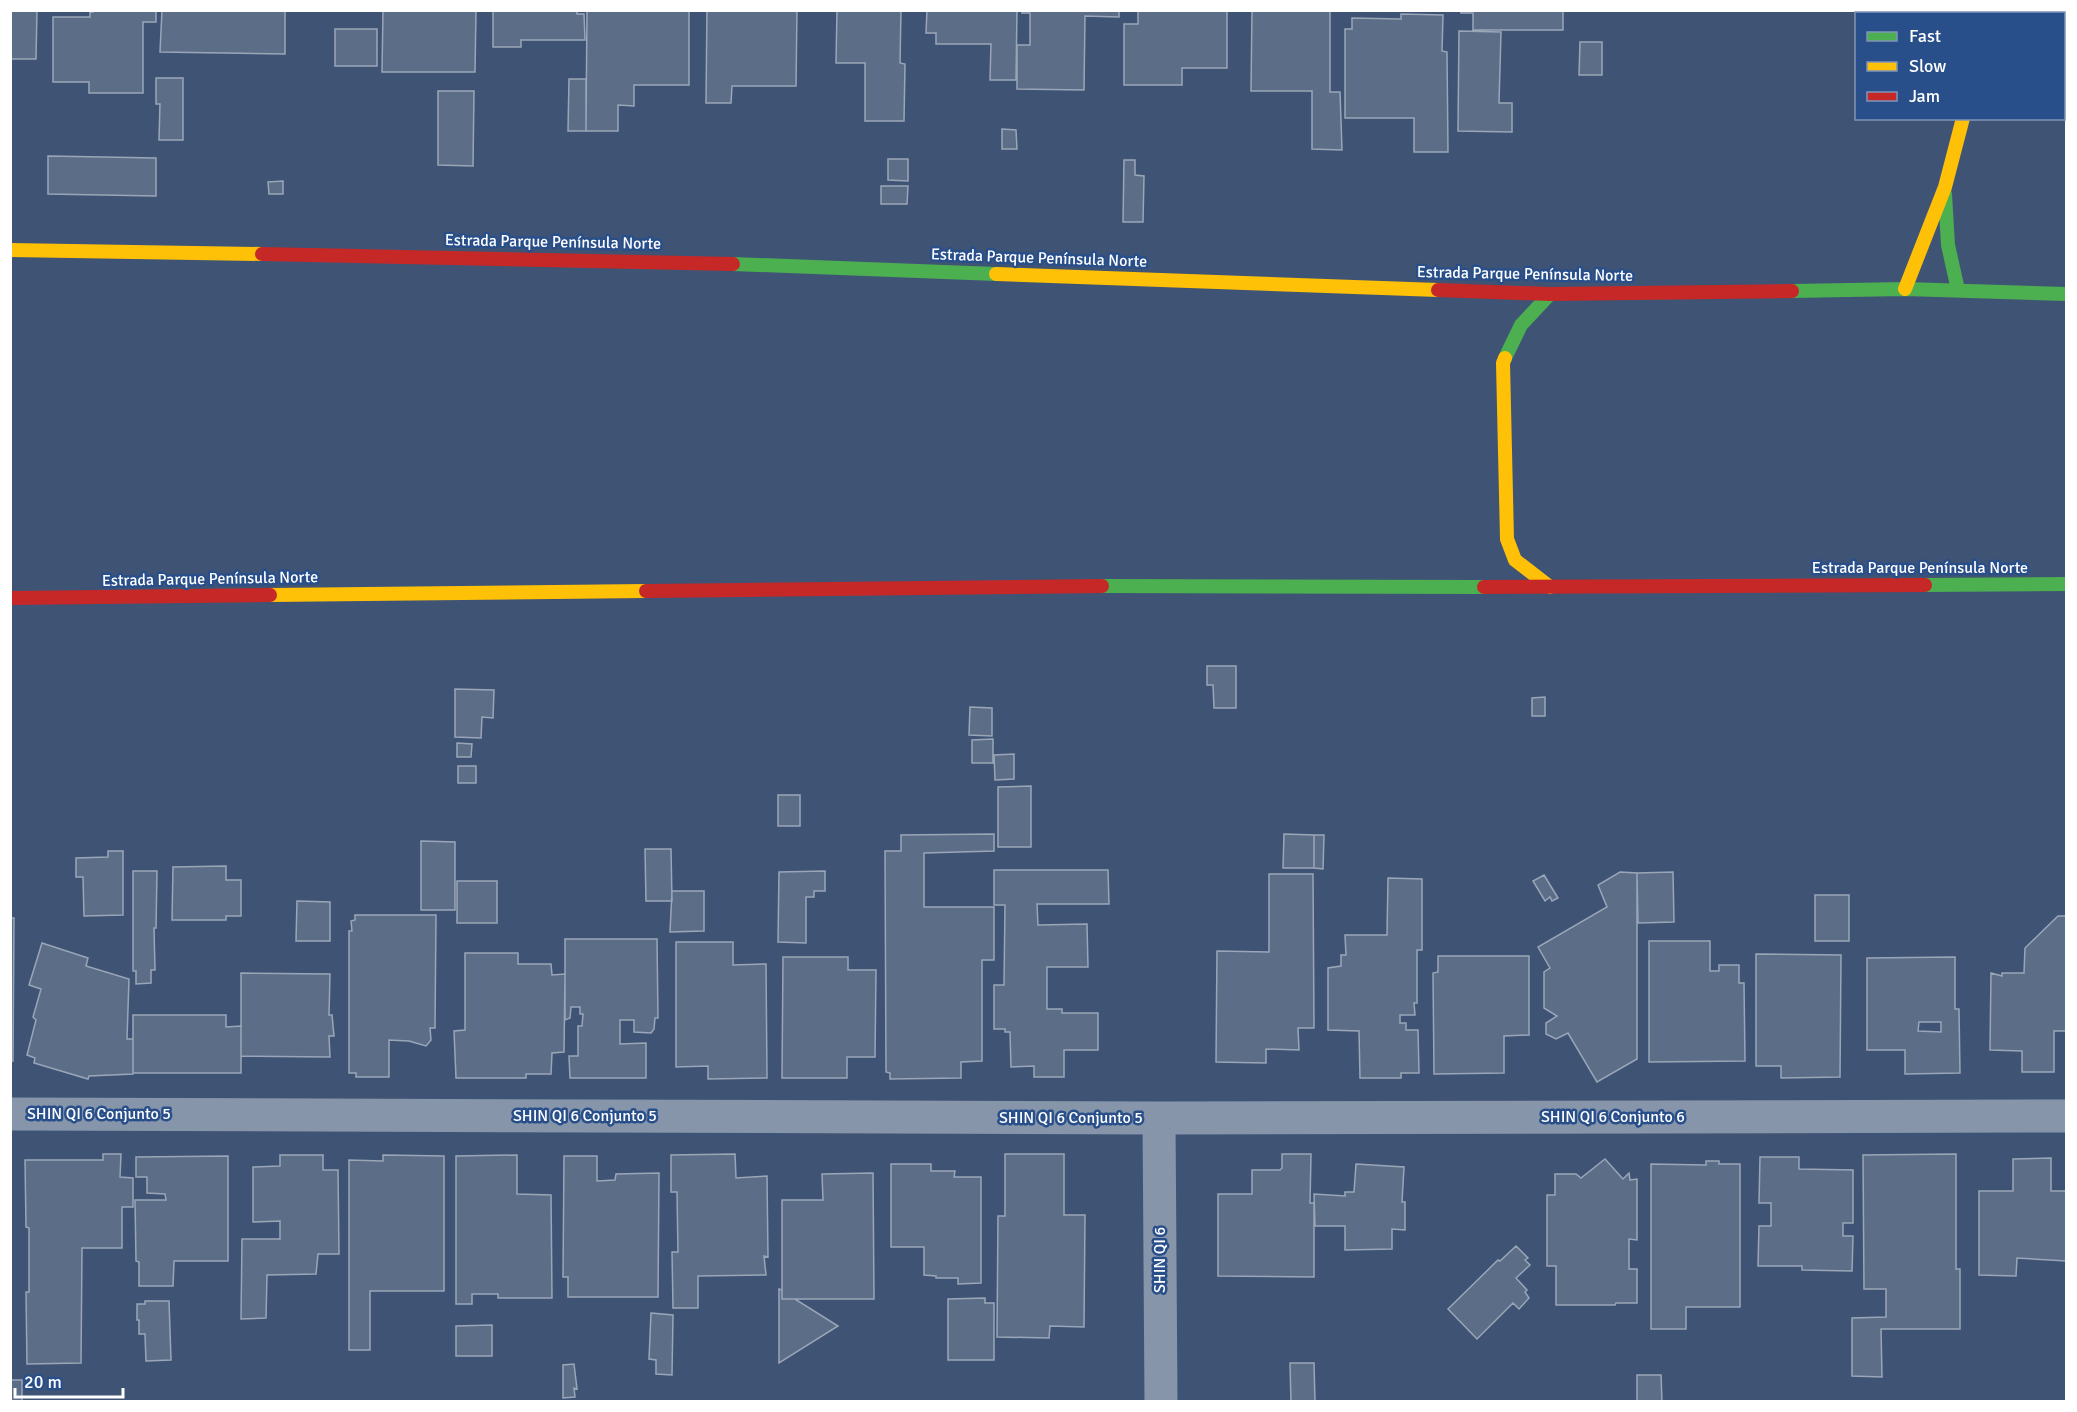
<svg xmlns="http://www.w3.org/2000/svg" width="2077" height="1412" font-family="Signika,sans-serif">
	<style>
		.building { fill: #5c6d87; stroke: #9aa6b8; stroke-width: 1.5; fill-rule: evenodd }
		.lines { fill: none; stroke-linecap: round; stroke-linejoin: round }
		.street { stroke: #8695a9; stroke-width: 33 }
		.fast { stroke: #4caf50; stroke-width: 14 }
		.slow { stroke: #ffc107; stroke-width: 14 }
		.jam { stroke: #c62828; stroke-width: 14 }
		.labels { text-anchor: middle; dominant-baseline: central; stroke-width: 5; stroke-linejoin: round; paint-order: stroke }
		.street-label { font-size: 16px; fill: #fff; stroke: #294f8b }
	</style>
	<rect width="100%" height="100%" fill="#3f5475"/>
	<path class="building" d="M 10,10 L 37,10 L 36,59 L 10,59 Z
		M 93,10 L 156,10 L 156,22 L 143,22 L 143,93 L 89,93 L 89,82 L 53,82 L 53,17 L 90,17 L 90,12 L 93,12 Z
		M 162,10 L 285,10 L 285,54 L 160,52 Z
		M 383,10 L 476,10 L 475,72 L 382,72 Z
		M 493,10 L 577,10 L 577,14 L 584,14 L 585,40 L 521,40 L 521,47 L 493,47 Z
		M 587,10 L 689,10 L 689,85 L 634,85 L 634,106 L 618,105 L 618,131 L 586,131 Z
		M 707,10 L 797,10 L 796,86 L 732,86 L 731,103 L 706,103 Z
		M 837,10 L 901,10 L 900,63 L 905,64 L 904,121 L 865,121 L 865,63 L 836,63 Z
		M 927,10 L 1017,10 L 1016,80 L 990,80 L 991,44 L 936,44 L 936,33 L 926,33 Z
		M 1022,10 L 1119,10 L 1119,17 L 1085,16 L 1084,90 L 1017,89 L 1017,45 L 1030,45 L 1030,13 L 1022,13 Z
		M 1138,10 L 1227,10 L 1227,68 L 1182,68 L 1182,85 L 1124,85 L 1124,24 L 1138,24 Z
		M 1252,10 L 1330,10 L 1330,92 L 1340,92 L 1342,150 L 1312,149 L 1312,91 L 1251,91 Z
		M 1461,10 L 1563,10 L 1563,30 L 1473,30 L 1473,13 L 1461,13 Z
		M 1401,14 L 1443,15 L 1442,51 L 1447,52 L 1448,152 L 1414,152 L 1414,118 L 1345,118 L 1345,29 L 1352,29 L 1352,18 L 1401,19 Z
		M 335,29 L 377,29 L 377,66 L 335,66 Z
		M 1459,31 L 1501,32 L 1499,103 L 1512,103 L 1512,132 L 1458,131 Z
		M 1580,42 L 1602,42 L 1602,75 L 1579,75 Z
		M 156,78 L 183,78 L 183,140 L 159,140 L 160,104 L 156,104 Z
		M 569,79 L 586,79 L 586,131 L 568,131 Z
		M 438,91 L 474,91 L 473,166 L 438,165 Z
		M 1002,129 L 1016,130 L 1017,149 L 1002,149 Z
		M 48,156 L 156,158 L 156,196 L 48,194 Z
		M 888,159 L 908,159 L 908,181 L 888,180 Z
		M 1124,160 L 1135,160 L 1135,175 L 1144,176 L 1143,222 L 1123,222 Z
		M 283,181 L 283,194 L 269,194 L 268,182 Z
		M 881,186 L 908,186 L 907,204 L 881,204 Z
		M 1207,666 L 1236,666 L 1236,708 L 1214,708 L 1213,685 L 1207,685 Z
		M 455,689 L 494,690 L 493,718 L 482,717 L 481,738 L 455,737 Z
		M 1545,697 L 1545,716 L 1532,716 L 1532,698 Z
		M 970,707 L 992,708 L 992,736 L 969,735 Z
		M 993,739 L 993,763 L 972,763 L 972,740 Z
		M 457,743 L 472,744 L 471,757 L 457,757 Z
		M 1014,754 L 1014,779 L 995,780 L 994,755 Z
		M 458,766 L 476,766 L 476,783 L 458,783 Z
		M 1031,786 L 1031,847 L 998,847 L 998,787 Z
		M 778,795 L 800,795 L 800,826 L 778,826 Z
		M 994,834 L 994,851 L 924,853 L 924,907 L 994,907 L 994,960 L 982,960 L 982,1061 L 961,1062 L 961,1078 L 890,1079 L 890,1073 L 886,1072 L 885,851 L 901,851 L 901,835 Z
		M 1284,834 L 1314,835 L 1314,868 L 1283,868 Z
		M 1314,835 L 1324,835 L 1323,869 L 1314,868 Z
		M 421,841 L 455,842 L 455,910 L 421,910 Z
		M 645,849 L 671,849 L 672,901 L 646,901 Z
		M 108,851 L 123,851 L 123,915 L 84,916 L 83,877 L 76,877 L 76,858 L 108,857 Z
		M 226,866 L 226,880 L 241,880 L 241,916 L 226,916 L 226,920 L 172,920 L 173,867 Z
		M 994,870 L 1108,870 L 1109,904 L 1037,904 L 1038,925 L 1087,924 L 1088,967 L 1047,967 L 1047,1009 L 1062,1009 L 1062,1013 L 1098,1013 L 1098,1050 L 1064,1050 L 1064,1077 L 1034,1077 L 1034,1066 L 1011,1067 L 1010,1032 L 1005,1032 L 1005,1029 L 994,1029 L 994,985 L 1004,985 L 1005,905 L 994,905 Z
		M 133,871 L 157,871 L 156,928 L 154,928 L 155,970 L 151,970 L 151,983 L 136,984 L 136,971 L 133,971 Z
		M 825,871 L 825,891 L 814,891 L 814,897 L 806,897 L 806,943 L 778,942 L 779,872 Z
		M 1620,872 L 1637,873 L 1637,1059 L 1597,1082 L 1568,1033 L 1556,1039 L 1546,1034 L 1546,1023 L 1557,1016 L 1544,1008 L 1544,972 L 1550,968 L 1538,947 L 1607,907 L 1598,885 Z
		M 1673,872 L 1674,922 L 1638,923 L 1637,873 Z
		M 1269,874 L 1313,874 L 1314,1028 L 1298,1028 L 1299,1050 L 1266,1049 L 1266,1063 L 1216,1062 L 1217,951 L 1269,952 Z
		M 1544,875 L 1558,898 L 1552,901 L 1550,897 L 1545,901 L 1533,881 Z
		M 1388,878 L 1422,879 L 1422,950 L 1417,950 L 1417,1003 L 1414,1003 L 1415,1015 L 1400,1015 L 1400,1023 L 1406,1023 L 1406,1030 L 1418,1030 L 1419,1073 L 1401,1073 L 1401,1078 L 1360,1078 L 1359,1031 L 1328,1030 L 1328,968 L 1341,966 L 1341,955 L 1346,955 L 1345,935 L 1387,935 Z
		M 457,881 L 497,881 L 497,923 L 457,923 Z
		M 672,891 L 704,891 L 704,931 L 670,932 Z
		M 1815,895 L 1849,895 L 1849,941 L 1815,941 Z
		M 297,901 L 330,902 L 330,941 L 296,941 Z
		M 355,915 L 436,915 L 435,1028 L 430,1028 L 431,1040 L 426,1046 L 409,1041 L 389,1040 L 389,1077 L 356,1077 L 356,1073 L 349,1073 L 349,931 L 352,931 L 351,921 L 355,920 Z
		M 2058,916 L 2066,916 L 2066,1031 L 2054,1031 L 2054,1072 L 2022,1072 L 2022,1051 L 1990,1050 L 1991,973 L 2002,976 L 2002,973 L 2024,973 L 2025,948 Z
		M 10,918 L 14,918 L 13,1061 L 10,1061 Z
		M 565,939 L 657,939 L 658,1018 L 655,1018 L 654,1029 L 651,1033 L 634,1032 L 634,1020 L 620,1020 L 620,1044 L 646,1043 L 646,1078 L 570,1078 L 569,1056 L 578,1056 L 578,1026 L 582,1026 L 583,1014 L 580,1014 L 580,1007 L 571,1007 L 570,1018 L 565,1020 Z
		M 1649,941 L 1710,941 L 1710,971 L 1719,971 L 1719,965 L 1739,965 L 1739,983 L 1744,983 L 1745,1061 L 1649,1062 Z
		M 676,942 L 733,942 L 733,965 L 766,964 L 767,1078 L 708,1079 L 708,1066 L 676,1067 Z
		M 42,943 L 88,958 L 86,966 L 129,979 L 127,1039 L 133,1039 L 133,1074 L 89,1076 L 88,1079 L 34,1063 L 35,1058 L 27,1055 L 36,1020 L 33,1017 L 41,989 L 29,985 Z
		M 465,953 L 518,953 L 518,964 L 551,964 L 552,975 L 565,974 L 564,1052 L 552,1053 L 551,1074 L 526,1074 L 526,1078 L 456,1078 L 454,1031 L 465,1030 Z
		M 1756,954 L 1841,955 L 1840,1077 L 1781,1078 L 1781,1066 L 1756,1066 Z
		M 1438,956 L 1529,956 L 1529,1035 L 1504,1036 L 1504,1073 L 1434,1074 L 1433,973 L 1438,972 Z
		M 783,957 L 848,957 L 848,970 L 876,970 L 875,1057 L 847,1057 L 847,1078 L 782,1078 Z
		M 1955,957 L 1955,1009 L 1959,1009 L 1960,1073 L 1905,1074 L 1905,1050 L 1867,1050 L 1867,958 ZM 1919,1022 L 1941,1022 L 1941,1032 L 1918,1031 Z
		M 241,973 L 330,974 L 329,1015 L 332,1015 L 334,1036 L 329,1036 L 330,1057 L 241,1056 Z
		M 133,1015 L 226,1015 L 226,1027 L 241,1026 L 241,1073 L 133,1073 Z
		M 103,1154 L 121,1154 L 120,1177 L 133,1178 L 133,1207 L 122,1207 L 122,1248 L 82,1248 L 81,1363 L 27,1364 L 26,1292 L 29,1292 L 29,1228 L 26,1227 L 25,1160 L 103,1160 Z
		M 735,1154 L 736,1178 L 767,1176 L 768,1257 L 764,1256 L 766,1275 L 698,1276 L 698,1308 L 673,1308 L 672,1252 L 678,1252 L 677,1192 L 671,1192 L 671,1155 Z
		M 1005,1154 L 1064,1154 L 1064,1215 L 1085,1215 L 1084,1327 L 1050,1326 L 1049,1338 L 997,1337 L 998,1216 L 1005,1216 Z
		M 1282,1154 L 1311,1154 L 1310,1203 L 1314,1203 L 1314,1277 L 1218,1276 L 1218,1194 L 1252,1194 L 1252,1170 L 1280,1170 L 1282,1168 Z
		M 1956,1154 L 1956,1269 L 1960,1269 L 1960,1329 L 1881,1329 L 1882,1377 L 1852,1376 L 1852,1318 L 1886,1317 L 1886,1289 L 1864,1289 L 1863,1155 Z
		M 280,1155 L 323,1155 L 323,1170 L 338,1170 L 339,1254 L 318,1254 L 316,1274 L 267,1275 L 266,1318 L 241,1319 L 242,1239 L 280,1239 L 280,1221 L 253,1222 L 253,1167 L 280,1166 Z
		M 383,1155 L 444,1156 L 444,1291 L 370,1291 L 370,1350 L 349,1350 L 349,1160 L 383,1161 Z
		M 517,1155 L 517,1194 L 551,1195 L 552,1298 L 498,1298 L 498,1294 L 472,1294 L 472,1304 L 456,1304 L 456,1156 Z
		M 228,1156 L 228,1261 L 174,1261 L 173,1286 L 139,1286 L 139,1262 L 136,1261 L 135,1200 L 166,1200 L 165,1194 L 147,1193 L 147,1177 L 136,1177 L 136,1157 Z
		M 564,1156 L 597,1156 L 597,1181 L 615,1180 L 616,1174 L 659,1173 L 658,1297 L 568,1297 L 568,1277 L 563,1277 Z
		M 1760,1157 L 1799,1157 L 1799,1169 L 1853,1170 L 1853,1223 L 1843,1223 L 1843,1236 L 1853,1236 L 1852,1271 L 1802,1270 L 1802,1266 L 1758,1266 L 1759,1226 L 1771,1226 L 1771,1203 L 1759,1203 Z
		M 2051,1158 L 2051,1191 L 2066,1191 L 2066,1261 L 2017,1258 L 2016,1276 L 1979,1275 L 1979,1191 L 2013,1191 L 2013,1159 Z
		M 1605,1159 L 1623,1179 L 1629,1173 L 1630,1180 L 1637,1179 L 1637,1240 L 1629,1239 L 1629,1269 L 1637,1269 L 1637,1303 L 1616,1303 L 1615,1305 L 1556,1305 L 1556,1266 L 1547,1266 L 1547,1195 L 1555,1195 L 1555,1174 L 1576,1174 L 1581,1178 Z
		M 1706,1161 L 1719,1161 L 1719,1164 L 1740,1164 L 1740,1307 L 1686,1307 L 1686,1329 L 1651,1329 L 1651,1164 L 1706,1165 Z
		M 891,1164 L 931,1164 L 931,1171 L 955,1171 L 954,1177 L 981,1177 L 981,1283 L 958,1284 L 958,1278 L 936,1278 L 936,1276 L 924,1275 L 924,1247 L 891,1247 Z
		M 1356,1164 L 1404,1167 L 1402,1202 L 1405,1202 L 1405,1230 L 1392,1229 L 1392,1249 L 1345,1250 L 1345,1226 L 1315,1226 L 1314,1194 L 1345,1196 L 1345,1192 L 1354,1192 Z
		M 873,1173 L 874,1299 L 782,1299 L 782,1200 L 823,1200 L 822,1174 Z
		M 1516,1246 L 1528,1258 L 1525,1260 L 1530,1265 L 1516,1278 L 1527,1290 L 1525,1292 L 1529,1298 L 1519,1309 L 1513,1303 L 1477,1339 L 1448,1309 L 1498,1260 L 1500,1261 Z
		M 779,1289 L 782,1290 L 782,1299 L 795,1299 L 838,1326 L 779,1363 Z
		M 985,1298 L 985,1303 L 994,1303 L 994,1360 L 948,1360 L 948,1299 Z
		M 145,1301 L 169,1301 L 171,1360 L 146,1361 L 145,1334 L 139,1334 L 139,1320 L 137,1320 L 137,1304 L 145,1304 Z
		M 651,1313 L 673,1315 L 672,1375 L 656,1374 L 656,1360 L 649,1359 Z
		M 492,1325 L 492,1356 L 456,1356 L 456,1326 Z
		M 1290,1363 L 1314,1363 L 1315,1402 L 1291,1402 Z
		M 574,1364 L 577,1389 L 574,1388 L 575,1397 L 563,1398 L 563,1365 Z
		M 1637,1375 L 1661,1375 L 1662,1402 L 1637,1402 Z
		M 10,1380 L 22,1380 L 22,1402 L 10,1402 Z"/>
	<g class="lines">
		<path class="street" d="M 10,1114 L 1159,1118 L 2066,1116
			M 1159,1118 L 1161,1402"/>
		<path class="fast" d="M 1945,194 L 1948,245 L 1958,290
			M 733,264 L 996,274
			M 1792,291 L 1905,289 L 2066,294
			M 1505,358 L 1521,325 L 1550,294
			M 1925,585 L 2066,584
			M 1102,586 L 1484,587"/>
		<path class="slow" d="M 1991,14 L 1992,10
			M 10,250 L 262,254
			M 996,274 L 1438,290
			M 1905,289 L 1945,187 L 1963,118
			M 1505,358 L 1503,363 L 1507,539 L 1515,560 L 1550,587
			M 270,595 L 646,591"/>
		<path class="jam" d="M 262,254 L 733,264
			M 1438,290 L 1550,294 L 1792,291
			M 1484,587 L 1925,585
			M 646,591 L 1102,586
			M 10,598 L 270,595"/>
	</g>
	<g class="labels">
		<g class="street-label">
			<text transform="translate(553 242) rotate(1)">Estrada Parque Península Norte</text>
			<text transform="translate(1039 258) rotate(2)">Estrada Parque Península Norte</text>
			<text transform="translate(1525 274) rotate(1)">Estrada Parque Península Norte</text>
			<text x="1920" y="568">Estrada Parque Península Norte</text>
			<text transform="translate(210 579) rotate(-1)">Estrada Parque Península Norte</text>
			<text x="99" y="1114">SHIN QI 6 Conjunto 5</text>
			<text x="585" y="1116">SHIN QI 6 Conjunto 5</text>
			<text x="1613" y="1117">SHIN QI 6 Conjunto 6</text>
			<text x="1071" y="1118">SHIN QI 6 Conjunto 5</text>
			<text transform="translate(1160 1260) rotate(-90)">SHIN QI 6</text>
		</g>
	</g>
	<rect width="2077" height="1412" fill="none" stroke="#ffffff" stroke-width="24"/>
	<rect x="1855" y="12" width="210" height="108" fill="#294f8b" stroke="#7f95b9" stroke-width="1.5"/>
	<rect x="1867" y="32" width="30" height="9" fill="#4caf50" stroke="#7f95b9" stroke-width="1.5"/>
	<text x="1909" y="42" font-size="18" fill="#ffffff">Fast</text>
	<rect x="1867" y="62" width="30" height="9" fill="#ffc107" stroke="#7f95b9" stroke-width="1.5"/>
	<text x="1909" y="72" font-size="18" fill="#ffffff">Slow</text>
	<rect x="1867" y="92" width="30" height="9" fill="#c62828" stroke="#7f95b9" stroke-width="1.5"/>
	<text x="1909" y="102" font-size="18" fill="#ffffff">Jam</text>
	<path d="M15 1388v9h108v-9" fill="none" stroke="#ffffff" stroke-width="3"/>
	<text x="24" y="1388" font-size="18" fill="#ffffff" stroke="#294f8b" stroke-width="4.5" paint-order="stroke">20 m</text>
</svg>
